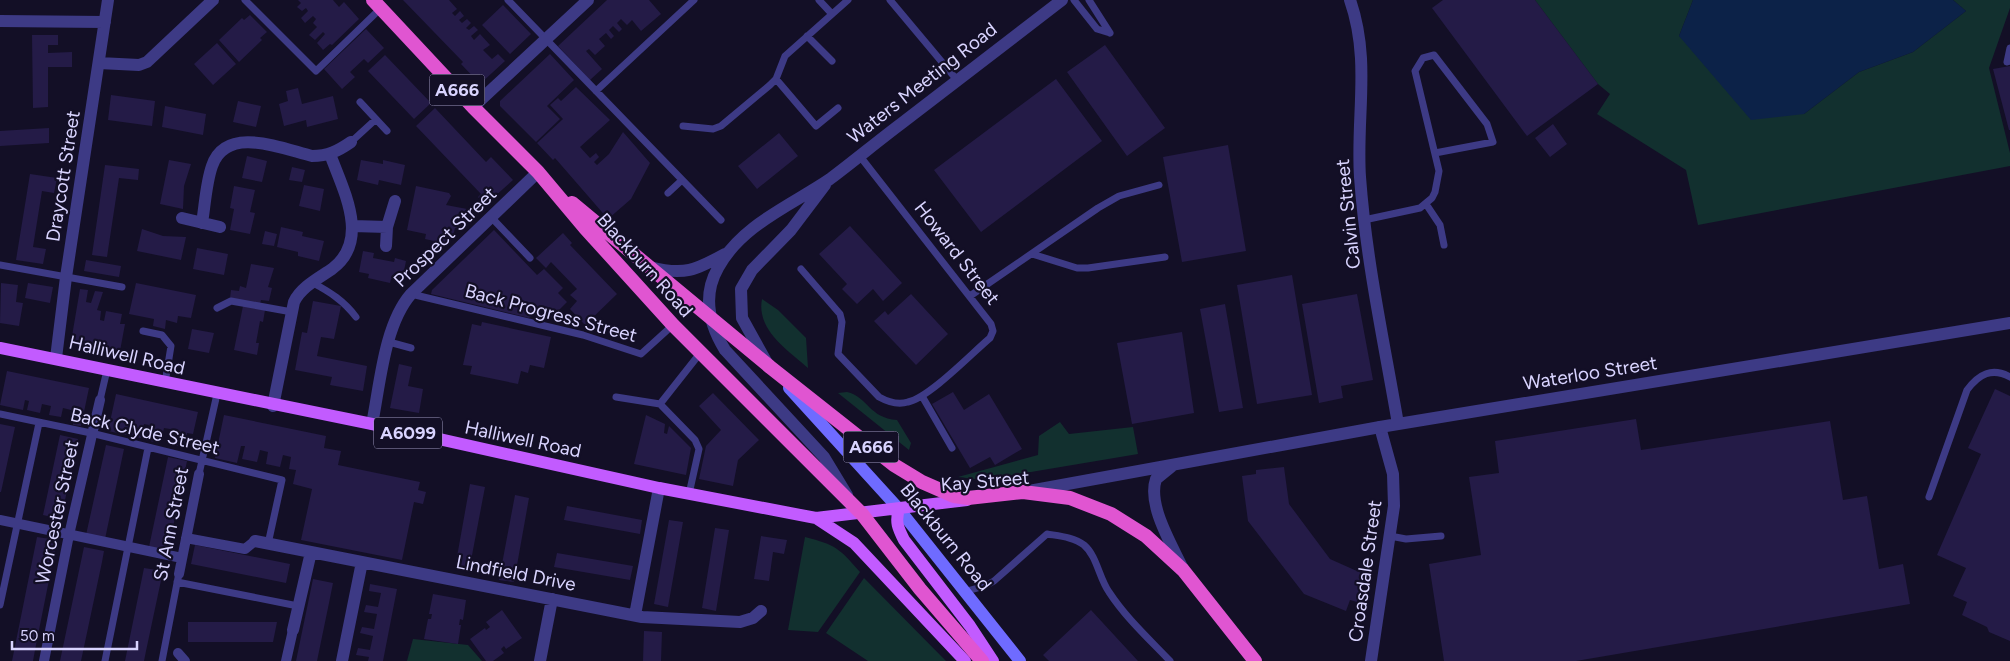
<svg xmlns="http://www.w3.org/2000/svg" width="2010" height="661" font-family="Figtree,sans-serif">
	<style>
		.green { fill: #12302f }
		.water { fill: #0c2248 }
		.building { fill: #241b47 }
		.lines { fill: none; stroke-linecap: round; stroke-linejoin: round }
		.service { stroke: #3d3a85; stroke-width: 7 }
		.pedestrian { stroke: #3d3a85; stroke-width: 10 }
		.minor { stroke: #3d3a85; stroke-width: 12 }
		.tertiary { stroke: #3d3a85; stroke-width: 12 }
		.secondary { stroke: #6f6bff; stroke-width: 12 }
		.primary { stroke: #c25bff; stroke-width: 12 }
		.trunk { stroke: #e055d1; stroke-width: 14 }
		.labels { text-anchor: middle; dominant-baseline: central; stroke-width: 4.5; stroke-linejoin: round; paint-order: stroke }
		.shield { fill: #130f26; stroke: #9e99be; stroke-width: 1 }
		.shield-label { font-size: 18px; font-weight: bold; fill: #d9d4ff }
		.street-label { font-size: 19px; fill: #d9d4ff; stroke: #130f26 }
	</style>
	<rect width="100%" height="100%" fill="#130f26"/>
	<path class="green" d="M 1535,0 L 1693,0 L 1679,36 L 1804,114 L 1859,72 L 1913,52 L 1966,11 L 1953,0 L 2010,0 L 2010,8 L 1989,68 L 2010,153 L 2010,166 L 1698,225 L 1686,170 L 1597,114 L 1610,94 L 1598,84 Z
		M 762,299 L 778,310 L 806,338 L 808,368 C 788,350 756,330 762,299 Z
		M 847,392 C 868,397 869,418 897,420 L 911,443 L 909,450 L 838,393 Z
		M 1060,422 L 1069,434 L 1133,427 L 1138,454 L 983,480 L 958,477 L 1038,455 L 1039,436 Z
		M 805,537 C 836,545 839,548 860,572 L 818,632 L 788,630 Z
		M 864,578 L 946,661 L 868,661 L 826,633 Z
		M 413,639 L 468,645 L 482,661 L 407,661 Z"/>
	<path class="water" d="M 1693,0 L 1953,0 L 1966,11 L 1913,52 L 1859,72 L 1804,114 L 1751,120 L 1679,36 Z"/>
	<path class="building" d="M 298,0 L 333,0 L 339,7 L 344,2 L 359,19 L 332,45 L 330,44 L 323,50 L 317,43 L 325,34 L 323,32 L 315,40 L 309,35 L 317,27 L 313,23 L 316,19 L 313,16 L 305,23 L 301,18 L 308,11 L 306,8 L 302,11 L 297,7 L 301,3 Z
		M 403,0 L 449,0 L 457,9 L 452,13 L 455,16 L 460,11 L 464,16 L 459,20 L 462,23 L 467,19 L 471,23 L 466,28 L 469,30 L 474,26 L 478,30 L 471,36 L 474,40 L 480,34 L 490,45 L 483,50 L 492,59 L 498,54 L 505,61 L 480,84 L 461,64 L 463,62 Z
		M 607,0 L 649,0 L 661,14 L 641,31 L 632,20 L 627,25 L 621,19 L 617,23 L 622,29 L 619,32 L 613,26 L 609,30 L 614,36 L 611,39 L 606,33 L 599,39 L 605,46 L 595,55 L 589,49 L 586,51 L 602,69 L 590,80 L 558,46 Z
		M 1443,0 L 1535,0 L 1598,84 L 1527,136 L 1432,8 Z
		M 503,5 L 531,34 L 510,54 L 482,25 Z
		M 250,15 L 267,32 L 260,38 L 262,40 L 239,62 L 219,40 L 242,18 L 244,20 Z
		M 366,29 L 384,48 L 368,63 L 364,59 L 350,72 L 355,77 L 342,89 L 324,69 Z
		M 32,35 L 58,35 L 58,45 L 48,45 L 48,53 L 72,52 L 72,67 L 48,67 L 48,107 L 33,108 Z
		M 217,43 L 236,64 L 213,85 L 194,64 Z
		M 1105,45 L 1165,128 L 1127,156 L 1067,72 Z
		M 550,54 L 574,80 L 547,106 L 560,119 L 536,142 L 500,106 L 500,101 Z
		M 385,55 L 431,103 L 414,119 L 368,71 Z
		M 2010,66 L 2010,130 L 2009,130 L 1993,69 Z
		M 1056,79 L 1102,141 L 981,232 L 934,170 Z
		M 576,87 L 610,120 L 580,147 L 590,158 L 596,153 L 599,157 L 594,162 L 597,165 L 609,154 L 623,132 L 650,163 L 631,199 L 608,219 L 555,158 L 553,160 L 537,143 L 563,119 L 550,105 L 558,98 L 561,101 Z
		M 298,88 L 302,104 L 333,96 L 338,119 L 307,127 L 306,120 L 284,126 L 279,104 L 288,101 L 286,91 Z
		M 111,95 L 155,101 L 152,126 L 108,120 Z
		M 238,101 L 261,106 L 256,127 L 233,122 Z
		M 165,106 L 206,114 L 203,135 L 162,127 Z
		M 435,108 L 486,162 L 491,157 L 513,180 L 485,205 L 478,197 L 481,194 L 416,126 Z
		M 1553,124 L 1567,144 L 1550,157 L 1535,138 Z
		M 49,128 L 49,143 L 0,146 L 0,131 Z
		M 779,133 L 798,156 L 757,189 L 738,166 Z
		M 1228,145 L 1246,251 L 1182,262 L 1163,157 Z
		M 247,156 L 267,161 L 262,182 L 242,178 Z
		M 169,160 L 191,164 L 184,186 L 183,209 L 160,204 Z
		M 361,160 L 383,164 L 383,160 L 405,165 L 401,185 L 379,180 L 378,185 L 357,180 Z
		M 105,165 L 139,169 L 138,180 L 119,178 L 107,257 L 92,255 Z
		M 292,167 L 305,170 L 302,182 L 289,180 Z
		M 30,174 L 57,178 L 54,193 L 42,191 L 33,247 L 46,249 L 43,264 L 16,260 Z
		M 304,185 L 324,189 L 320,211 L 299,206 Z
		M 234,186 L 255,190 L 250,212 L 255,213 L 250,234 L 230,230 L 234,209 L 230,208 Z
		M 416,186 L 449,193 L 451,196 L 446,205 L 467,209 L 463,226 L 461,226 L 460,229 L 455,228 L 453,236 L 443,243 L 425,239 L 426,234 L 407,230 Z
		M 850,226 L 902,283 L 883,301 L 873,289 L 857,304 L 842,289 L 847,284 L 819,254 Z
		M 281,227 L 303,232 L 302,236 L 324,241 L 319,261 L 298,256 L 298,252 L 277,247 Z
		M 142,229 L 163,236 L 186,237 L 181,260 L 137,251 Z
		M 494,230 L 537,275 L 544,269 L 563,288 L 558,293 L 567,302 L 551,318 L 541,307 L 529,318 L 431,294 L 432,290 Z
		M 265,231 L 277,234 L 274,246 L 262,244 Z
		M 563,233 L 572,243 L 570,245 L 617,294 L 585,325 L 570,309 L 577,301 L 570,295 L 577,289 L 551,262 L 546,268 L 536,258 Z
		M 197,248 L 228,254 L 224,275 L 193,269 Z
		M 363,251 L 374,253 L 373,258 L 394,262 L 395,258 L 406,261 L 402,281 L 391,279 L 390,283 L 368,278 L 369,274 L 359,272 Z
		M 86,260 L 121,266 L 119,277 L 84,271 Z
		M 251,264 L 274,268 L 268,287 L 272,288 L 269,301 L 261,300 L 260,304 L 230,298 L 231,290 L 239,291 L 240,286 L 246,288 Z
		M 1292,275 L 1312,395 L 1257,404 L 1237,285 Z
		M 1,283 L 18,285 L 16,302 L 23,303 L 19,326 L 0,323 Z
		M 28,283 L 53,287 L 50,303 L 25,298 Z
		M 136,283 L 196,295 L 191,318 L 178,316 L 177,323 L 166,320 L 165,329 L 153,326 L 154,319 L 129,314 Z
		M 80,289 L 88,290 L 86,302 L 91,303 L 95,291 L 103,292 L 97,310 L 101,311 L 100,320 L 104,321 L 106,311 L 122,314 L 120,324 L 125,324 L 120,351 L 71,342 Z
		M 911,294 L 948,334 L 916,365 L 874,321 L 885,311 L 888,315 Z
		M 1357,294 L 1373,380 L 1341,386 L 1343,398 L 1319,403 L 1302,304 Z
		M 313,301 L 341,306 L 334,339 L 321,337 L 317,356 L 367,366 L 363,391 L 330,385 L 332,377 L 295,370 L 302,332 L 307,333 Z
		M 1225,304 L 1243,408 L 1219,412 L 1200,309 Z
		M 243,306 L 265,310 L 263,322 L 260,321 L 256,343 L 259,343 L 257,355 L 234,350 Z
		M 482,322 L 551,337 L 544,368 L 530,365 L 528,373 L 521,371 L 518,384 L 470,374 L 472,366 L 463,365 L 472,324 L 481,326 Z
		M 192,329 L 214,333 L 209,353 L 188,349 Z
		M 1182,332 L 1194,413 L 1132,424 L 1117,343 Z
		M 399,364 L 412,367 L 408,386 L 423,389 L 419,413 L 390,408 Z
		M 7,371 L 89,388 L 81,426 L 73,425 L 75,411 L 63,408 L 61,417 L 49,415 L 51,406 L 42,404 L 40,413 L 27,410 L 29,401 L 25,400 L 23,410 L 0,405 Z
		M 1995,389 L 2010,396 L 2010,641 L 1989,632 L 1987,627 L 1962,615 L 1967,602 L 1953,596 L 1966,568 L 1937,555 L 1981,454 L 1968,448 Z
		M 953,392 L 964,410 L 989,394 L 1022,449 L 995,465 L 990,457 L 970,468 L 932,404 Z
		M 713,393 L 759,440 L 738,460 L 733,486 L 699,479 L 706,446 L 721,430 L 699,406 Z
		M 116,394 L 198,412 L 193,434 L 187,433 L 184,447 L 172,445 L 175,430 L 170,429 L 164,428 L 161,440 L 155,439 L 154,442 L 146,440 L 149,425 L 144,424 L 141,438 L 108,431 Z
		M 224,415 L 326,436 L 324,448 L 341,451 L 338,465 L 420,482 L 418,490 L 426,492 L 423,504 L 414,502 L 402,560 L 301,540 L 312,489 L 293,484 L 296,470 L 289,469 L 291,457 L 283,455 L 280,467 L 266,464 L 268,452 L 260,450 L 257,462 L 242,459 L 245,446 L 241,446 L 237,463 L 215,458 Z
		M 646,415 L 665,424 L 664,433 L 667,434 L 669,426 L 691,448 L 686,475 L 634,464 Z
		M 1636,419 L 1641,450 L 1830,421 L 1843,500 L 1867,496 L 1879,569 L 1903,564 L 1910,604 L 1576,661 L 1444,661 L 1429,564 L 1481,555 L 1469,477 L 1499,473 L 1495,441 Z
		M 0,424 L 15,427 L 1,492 L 0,492 Z
		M 60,435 L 78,439 L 61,519 L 43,515 Z
		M 106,445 L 124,449 L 105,539 L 86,535 Z
		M 168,457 L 187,461 L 168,551 L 149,547 Z
		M 1284,467 L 1289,504 L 1330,559 L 1368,576 L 1357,602 L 1350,600 L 1346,611 L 1304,594 L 1248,521 L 1242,476 L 1256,474 L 1256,470 Z
		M 470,484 L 485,487 L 469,571 L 455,568 Z
		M 515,495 L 529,498 L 514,582 L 499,580 Z
		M 567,506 L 642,520 L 640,534 L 564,520 Z
		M 669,520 L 683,522 L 668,607 L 654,604 Z
		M 715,528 L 729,530 L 716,611 L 702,608 Z
		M 761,536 L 787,540 L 784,554 L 773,552 L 769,581 L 754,579 Z
		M 37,537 L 57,540 L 35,650 L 33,661 L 12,661 Z
		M 195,545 L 290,564 L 286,583 L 191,564 Z
		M 84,547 L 104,551 L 102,562 L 81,661 L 60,661 Z
		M 557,553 L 633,566 L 630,580 L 554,567 Z
		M 144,568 L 163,571 L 146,651 L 144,661 L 125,661 Z
		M 313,579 L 333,583 L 329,603 L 317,661 L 296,661 Z
		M 370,584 L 397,589 L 383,661 L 368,661 L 369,657 L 356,655 L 358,648 L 370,650 L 373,636 L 360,633 L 362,627 L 374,629 L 377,614 L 364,612 L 366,605 L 378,607 L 381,593 L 369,591 Z
		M 433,594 L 466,600 L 463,620 L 460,619 L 459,625 L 461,625 L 458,644 L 424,639 L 428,619 L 431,619 L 432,614 L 429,614 Z
		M 502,610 L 522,638 L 506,649 L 504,646 L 501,649 L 504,653 L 493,661 L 486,661 L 470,639 L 485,628 L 486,630 L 490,627 L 486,622 Z
		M 1091,610 L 1138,661 L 1049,661 L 1043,655 Z
		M 188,622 L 277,622 L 273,642 L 188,642 Z
		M 644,631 L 662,632 L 661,661 L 643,661 Z"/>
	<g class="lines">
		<path class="service" d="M 245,0 L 316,71 L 381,8
			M 508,0 L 721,220
			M 819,0 L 832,14
			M 890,0 L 957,80
			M 1074,0 L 1097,29 L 1110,33
			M 1089,0 L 1110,33
			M 807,36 L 832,61
			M 2010,48 L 2007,62 L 2010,61
			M 776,79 L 816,126 L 838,108
			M 596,91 L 694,0
			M 360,102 L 387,131
			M 683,126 L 713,129 L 721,126 L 770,85 L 776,79 L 785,56 L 848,0
			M 351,142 L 375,120
			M 668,193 L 682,180
			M 1426,204 L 1440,225 L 1444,245
			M 491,217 L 530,258
			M 1364,220 L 1420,208 L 1432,198 L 1435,192 L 1439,171 L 1415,71 L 1423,58 L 1434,55 L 1487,124 L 1493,142 L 1435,153
			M 1032,254 L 1077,268 L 1088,268 L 1165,257
			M 0,265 L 122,287
			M 801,269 L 840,314 L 842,322 L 838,354 L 879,397 C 888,402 898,405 908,402 C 930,397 972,353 990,338 L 993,331 L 991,324 L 859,155
			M 313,283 C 330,292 344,301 356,317
			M 411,294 L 583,335 L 641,354 L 673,325
			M 970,296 L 1098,208 L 1119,196 L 1159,185
			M 217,308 L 231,301 L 292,312
			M 143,331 L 162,335 L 171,346 L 165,383
			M 389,342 L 411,348
			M 922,396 L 952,448
			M 616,397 L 660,404 L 701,352
			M 100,400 L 107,370
			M 660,404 L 695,440 L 699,449 L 689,494
			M 0,414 L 91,433 L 282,480 L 268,544
			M 199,474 L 217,394
			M 1929,497 L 1967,390 C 1979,374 1992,367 2010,377
			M 1390,536 L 1406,539 L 1441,536
			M 177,582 L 298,606
			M 967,591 L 985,586 L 994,581 L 1047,534 C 1059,536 1074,537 1084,545 C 1097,556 1099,578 1109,592 C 1126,618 1149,639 1170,661
			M 0,605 L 39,423
			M 105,661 L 148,448
			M 162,661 L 178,578"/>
		<path class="pedestrian" d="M 0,520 L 182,558
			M 186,538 L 245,549 L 255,541
			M 179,574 L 199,474
			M 178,653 L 185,661
			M 44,661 L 69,535 L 100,400
			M 286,661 L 293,630"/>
		<path class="minor" d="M 0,21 L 105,22
			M 99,63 L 139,65 L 147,62 L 213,0
			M 473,107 L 588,0
			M 182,218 L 220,227
			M 202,223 C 205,205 206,183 212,166 C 226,124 283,149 312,156 C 328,156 338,151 351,142
			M 353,226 L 387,227
			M 386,246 L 387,227 L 395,201
			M 56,358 L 66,277 L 108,0
			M 273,406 L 294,302 C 301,287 319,278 332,269 C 371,240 343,190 330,154
			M 372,424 C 380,385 384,325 411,294 L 538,172
			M 255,541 L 642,617 L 740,622 L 753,618 L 761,611
			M 635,615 L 659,488
			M 293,630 L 311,552
			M 342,661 L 362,562
			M 540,661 L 552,599
			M 1371,661 L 1394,506 L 1393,474 L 1380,427"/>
		<path class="tertiary" d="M 1350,0 C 1371,60 1356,116 1360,177 C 1366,260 1384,342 1398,424
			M 650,267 C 684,276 696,270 725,254
			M 767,363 L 742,318 L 741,289 L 752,270 L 791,230 L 825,185
			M 1172,466 L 1156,479 C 1147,505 1172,545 1183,569
			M 1029,491 L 1380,427 L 2010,323
			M 847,495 L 824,457 L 725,350 C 709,324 702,296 718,268 C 741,225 792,205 830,179 C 854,161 878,141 902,123 C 955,82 1008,41 1062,0"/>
		<path class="secondary" d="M 789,388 L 899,509 L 1020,661"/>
		<path class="primary" d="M 0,348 L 372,424 L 659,488 L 816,518 L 967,500
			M 899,509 C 895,522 898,528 904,540 L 970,626 L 993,661
			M 816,518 L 854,543 L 965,661"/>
		<path class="trunk" d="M 373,0 L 473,107 L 538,172 L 585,228 L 673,325 L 862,514 L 920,589 L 982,661
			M 572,203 L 770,367 L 894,465 L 922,482 L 954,496 L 968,498 L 1023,492 L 1070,498 L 1111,514 L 1146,536 L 1183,570 L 1255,661"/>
	</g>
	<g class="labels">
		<g class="shield">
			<rect x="429.5" y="74.5" width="55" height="31" rx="4"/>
			<rect x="374" y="417.5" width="68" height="31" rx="4"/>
			<rect x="843.5" y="431.5" width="55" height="31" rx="4"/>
		</g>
		<g class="shield-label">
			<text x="457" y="90">A666</text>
			<text x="408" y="433">A6099</text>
			<text x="871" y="447">A666</text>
		</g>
		<g class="street-label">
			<text transform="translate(922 83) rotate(-38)">Waters Meeting Road</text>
			<text transform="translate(63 176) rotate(-81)">Draycott Street</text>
			<text transform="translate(1348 214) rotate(-96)">Calvin Street</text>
			<text transform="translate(445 237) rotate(-44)">Prospect Street</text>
			<text transform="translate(957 253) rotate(52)">Howard Street</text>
			<text transform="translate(645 265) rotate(48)">Blackburn Road</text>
			<text transform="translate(551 313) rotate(15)">Back Progress Street</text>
			<text transform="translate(127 355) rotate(13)">Halliwell Road</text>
			<text transform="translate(1590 373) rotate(-9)">Waterloo Street</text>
			<text transform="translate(145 431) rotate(13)">Back Clyde Street</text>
			<text transform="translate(523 439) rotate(12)">Halliwell Road</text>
			<text transform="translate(985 481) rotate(-5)">Kay Street</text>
			<text transform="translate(57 512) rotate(-78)">Worcester Street</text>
			<text transform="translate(171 524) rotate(-79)">St Ann Street</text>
			<text transform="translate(946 537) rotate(51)">Blackburn Road</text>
			<text transform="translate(1365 571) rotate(-82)">Croasdale Street</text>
			<text transform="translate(516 573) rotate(11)">Lindfield Drive</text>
		</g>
	</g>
	<path d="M12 641v8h125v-8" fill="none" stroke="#d9d4ff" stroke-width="2.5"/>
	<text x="20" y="641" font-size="15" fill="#d9d4ff" stroke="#130f26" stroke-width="4" paint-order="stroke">50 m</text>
</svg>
